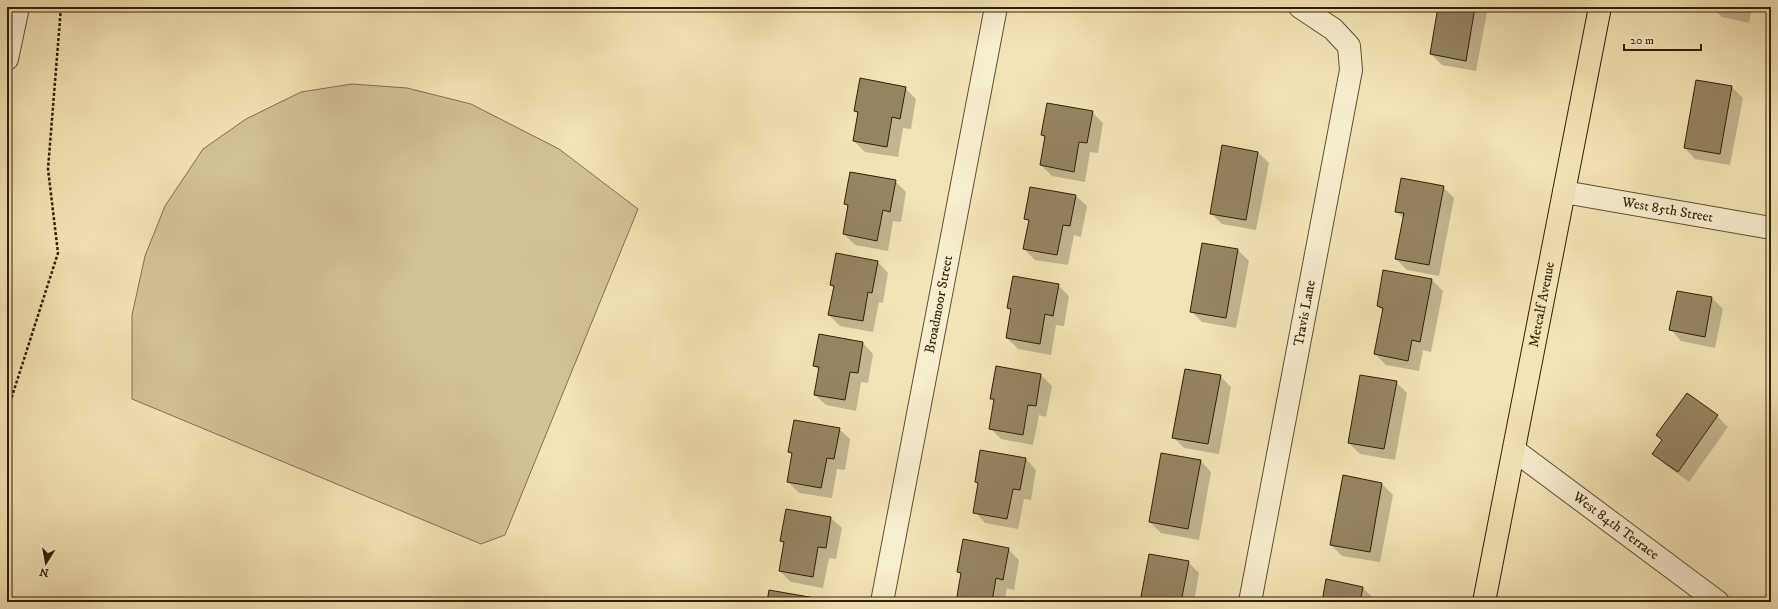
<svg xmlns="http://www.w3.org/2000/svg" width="1778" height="609" font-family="'IM FELL DW Pica',serif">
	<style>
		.green { fill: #d2c397; stroke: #81714e }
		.shadow { fill: #0003 }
		.building { fill: #958561; stroke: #301f05 }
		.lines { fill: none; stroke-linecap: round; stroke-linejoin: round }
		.minor-casing { stroke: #615031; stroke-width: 24 }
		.primary-casing { stroke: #301f05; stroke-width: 24 }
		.path { stroke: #301f05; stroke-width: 2.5; stroke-dasharray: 3 2; stroke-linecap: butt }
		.minor { stroke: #f7edcf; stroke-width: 22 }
		.primary { stroke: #f3e4b5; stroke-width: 22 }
		.labels { text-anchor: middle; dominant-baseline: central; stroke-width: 3; stroke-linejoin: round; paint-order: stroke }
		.street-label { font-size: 14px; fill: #301f05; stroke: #f7edcf }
	</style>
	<rect width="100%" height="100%" fill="#f3e4b5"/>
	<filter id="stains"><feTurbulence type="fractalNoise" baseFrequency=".005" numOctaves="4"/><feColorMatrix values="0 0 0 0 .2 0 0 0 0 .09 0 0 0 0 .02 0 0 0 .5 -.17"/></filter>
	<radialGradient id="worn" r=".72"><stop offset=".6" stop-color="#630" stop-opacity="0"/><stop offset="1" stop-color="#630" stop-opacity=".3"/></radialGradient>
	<path class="green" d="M 352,84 L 407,88 L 471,104 L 559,149 L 638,209 L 505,535 L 481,544 L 132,399 L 132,315 L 145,256 L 165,206 L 203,149 L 246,119 L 301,92 Z"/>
	<path class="shadow" d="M 1439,7 L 1488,7 L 1476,71 L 1442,65 L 1431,54 Z
		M 1712,7 L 1752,7 L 1749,23 L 1722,17 Z
		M 1732,87 L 1743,98 L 1730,165 L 1695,159 L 1685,148 Z
		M 905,88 L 916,99 L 911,129 L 903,128 L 898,157 L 865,152 L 854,141 L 859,115 L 855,111 Z
		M 1092,112 L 1103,123 L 1098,153 L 1090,152 L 1085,182 L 1052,176 L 1041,165 L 1046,139 L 1042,135 Z
		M 1258,152 L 1269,163 L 1256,230 L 1222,224 L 1211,213 Z
		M 895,181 L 906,192 L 901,222 L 893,221 L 888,251 L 855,245 L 844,234 L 849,207 L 846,204 Z
		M 1443,187 L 1454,198 L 1439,276 L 1407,270 L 1396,259 L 1404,219 L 1396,211 Z
		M 1076,196 L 1087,206 L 1081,237 L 1074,235 L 1068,265 L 1035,260 L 1024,249 L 1029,222 L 1026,219 Z
		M 1203,244 L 1238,250 L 1249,261 L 1236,328 L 1202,322 L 1191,311 Z
		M 878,262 L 888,273 L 883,303 L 879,302 L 873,332 L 840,326 L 829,315 L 834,288 L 831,285 Z
		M 1432,280 L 1443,291 L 1431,352 L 1423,350 L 1419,371 L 1386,365 L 1375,354 L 1383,312 L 1378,306 Z
		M 1058,285 L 1069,296 L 1064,326 L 1056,325 L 1051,355 L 1018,349 L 1007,338 L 1012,312 L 1008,308 Z
		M 1712,298 L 1723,309 L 1715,348 L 1681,341 L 1671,330 Z
		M 863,343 L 873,354 L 868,383 L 861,382 L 856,411 L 826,405 L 815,395 L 820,371 L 814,366 Z
		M 1041,375 L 1052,386 L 1046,417 L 1039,415 L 1033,445 L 1001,439 L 990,428 L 994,402 L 991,398 Z
		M 1220,376 L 1231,387 L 1219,454 L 1184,448 L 1173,437 Z
		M 1396,382 L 1407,393 L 1395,460 L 1360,454 L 1349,443 Z
		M 1687,395 L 1717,416 L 1728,427 L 1689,482 L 1664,464 L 1654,454 L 1663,441 Z
		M 839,429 L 850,439 L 845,470 L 837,469 L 832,498 L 799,493 L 788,482 L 793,456 L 789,452 Z
		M 1026,459 L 1036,470 L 1031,500 L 1024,499 L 1018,529 L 985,523 L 975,512 L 979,486 L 976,482 Z
		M 1201,461 L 1211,472 L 1199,540 L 1161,533 L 1150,522 Z
		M 1382,484 L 1393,495 L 1380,562 L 1342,556 L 1331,545 Z
		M 786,510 L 831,518 L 842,528 L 836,559 L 829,558 L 823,588 L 791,582 L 780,571 L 784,544 L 781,541 Z
		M 1008,549 L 1019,560 L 1014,590 L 1007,588 L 1004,602 L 957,602 L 962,575 L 959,572 Z
		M 1188,562 L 1199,573 L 1194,602 L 1141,602 Z
		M 1362,587 L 1377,602 L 1323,602 Z"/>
	<path class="building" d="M 1438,7 L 1475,7 L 1466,61 L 1430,54 Z
		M 1711,7 L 1740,7 L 1739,12 Z
		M 860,78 L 906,87 L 900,119 L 892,117 L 887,147 L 853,141 L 858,112 L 854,111 Z
		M 1696,80 L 1732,86 L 1720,154 L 1684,148 Z
		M 1047,103 L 1093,111 L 1087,143 L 1079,142 L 1074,172 L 1040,165 L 1045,136 L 1041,135 Z
		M 1222,145 L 1258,152 L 1246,220 L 1210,214 Z
		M 850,172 L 896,180 L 890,212 L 883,210 L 877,241 L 843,234 L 848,205 L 844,204 Z
		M 1401,178 L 1444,186 L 1429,265 L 1395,259 L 1404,213 L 1395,212 Z
		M 1030,187 L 1076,195 L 1070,226 L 1063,225 L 1057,255 L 1023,249 L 1029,220 L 1024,219 Z
		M 1202,243 L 1238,249 L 1226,318 L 1190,312 Z
		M 836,253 L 878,261 L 872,293 L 868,292 L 863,321 L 828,315 L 834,286 L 830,285 Z
		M 1383,270 L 1432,279 L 1420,342 L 1412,340 L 1408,361 L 1374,354 L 1383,308 L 1377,306 Z
		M 1013,276 L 1059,284 L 1053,316 L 1045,314 L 1040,344 L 1006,338 L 1011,309 L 1007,308 Z
		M 1677,291 L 1712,297 L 1705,337 L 1669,330 Z
		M 819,334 L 863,342 L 858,373 L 850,372 L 845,400 L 814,395 L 819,367 L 813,366 Z
		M 996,366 L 1041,374 L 1036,406 L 1028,405 L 1023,435 L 989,429 L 994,399 L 990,399 Z
		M 1185,369 L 1221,375 L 1208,444 L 1172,438 Z
		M 1360,375 L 1397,381 L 1384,449 L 1348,443 Z
		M 1687,393 L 1718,415 L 1678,472 L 1652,454 L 1662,440 L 1656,435 Z
		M 794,420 L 840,428 L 834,459 L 827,458 L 821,488 L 787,482 L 792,453 L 788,452 Z
		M 980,450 L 1026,458 L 1020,490 L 1013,489 L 1007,519 L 973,513 L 978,483 L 975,482 Z
		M 1161,453 L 1201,460 L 1188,529 L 1149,522 Z
		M 1343,475 L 1382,483 L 1370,552 L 1330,545 Z
		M 786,509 L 831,517 L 826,548 L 818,547 L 813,577 L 779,571 L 784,542 L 780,541 Z
		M 963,539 L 1009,548 L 1003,580 L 996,578 L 992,602 L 956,602 L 961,573 L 957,572 Z
		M 1149,554 L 1189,561 L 1181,602 L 1140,602 Z
		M 1326,579 L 1363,587 L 1360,602 L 1322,602 Z
		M 769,590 L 815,598 L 814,602 L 767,602 Z"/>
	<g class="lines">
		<g class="minor-casing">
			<g id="minor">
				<path d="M 7,59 L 18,7"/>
				<path id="s1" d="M 1564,192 L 1771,228"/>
				<path id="s2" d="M 1514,450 L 1718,602"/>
				<path id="s3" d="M 882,602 L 996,7"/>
				<path id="s4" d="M 1250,602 L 1351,70 L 1349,46 L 1333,29 L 1300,7"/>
			</g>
		</g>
		<g class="primary-casing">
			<g id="primary">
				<path id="s5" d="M 1484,602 L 1600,7"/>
			</g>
		</g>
		<path class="path" d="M 7,412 L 58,253 L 48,169 L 61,7"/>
		<use href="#minor" class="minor"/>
		<use href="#primary" class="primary"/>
	</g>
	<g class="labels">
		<g class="street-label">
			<text stroke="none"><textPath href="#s1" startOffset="105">West 85th Street</textPath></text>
			<text stroke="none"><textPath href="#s3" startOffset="303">Broadmoor Street</textPath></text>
			<text stroke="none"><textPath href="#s5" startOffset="303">Metcalf Avenue</textPath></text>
			<text stroke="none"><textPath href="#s4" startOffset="294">Travis Lane</textPath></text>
			<text stroke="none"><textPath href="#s2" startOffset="127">West 84th Terrace</textPath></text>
		</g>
	</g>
	<rect width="1778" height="609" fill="none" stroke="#f3e4b5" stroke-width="24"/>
	<rect x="8" y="8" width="1762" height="593" fill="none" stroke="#301f05" stroke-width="2"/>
	<rect x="12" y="12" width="1754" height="585" fill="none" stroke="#301f05"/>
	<g transform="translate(46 563) rotate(191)" stroke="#f7edcf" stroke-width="3" paint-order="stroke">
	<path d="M0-3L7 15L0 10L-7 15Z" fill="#301f05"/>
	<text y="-6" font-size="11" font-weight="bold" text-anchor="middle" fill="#301f05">N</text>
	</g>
	<path d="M1624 44v6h77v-6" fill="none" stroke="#301f05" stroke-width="2"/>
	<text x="1630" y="44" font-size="12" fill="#301f05" stroke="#f7edcf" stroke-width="3" paint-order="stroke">20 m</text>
	<rect width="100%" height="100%" filter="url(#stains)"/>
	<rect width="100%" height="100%" fill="url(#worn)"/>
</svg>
